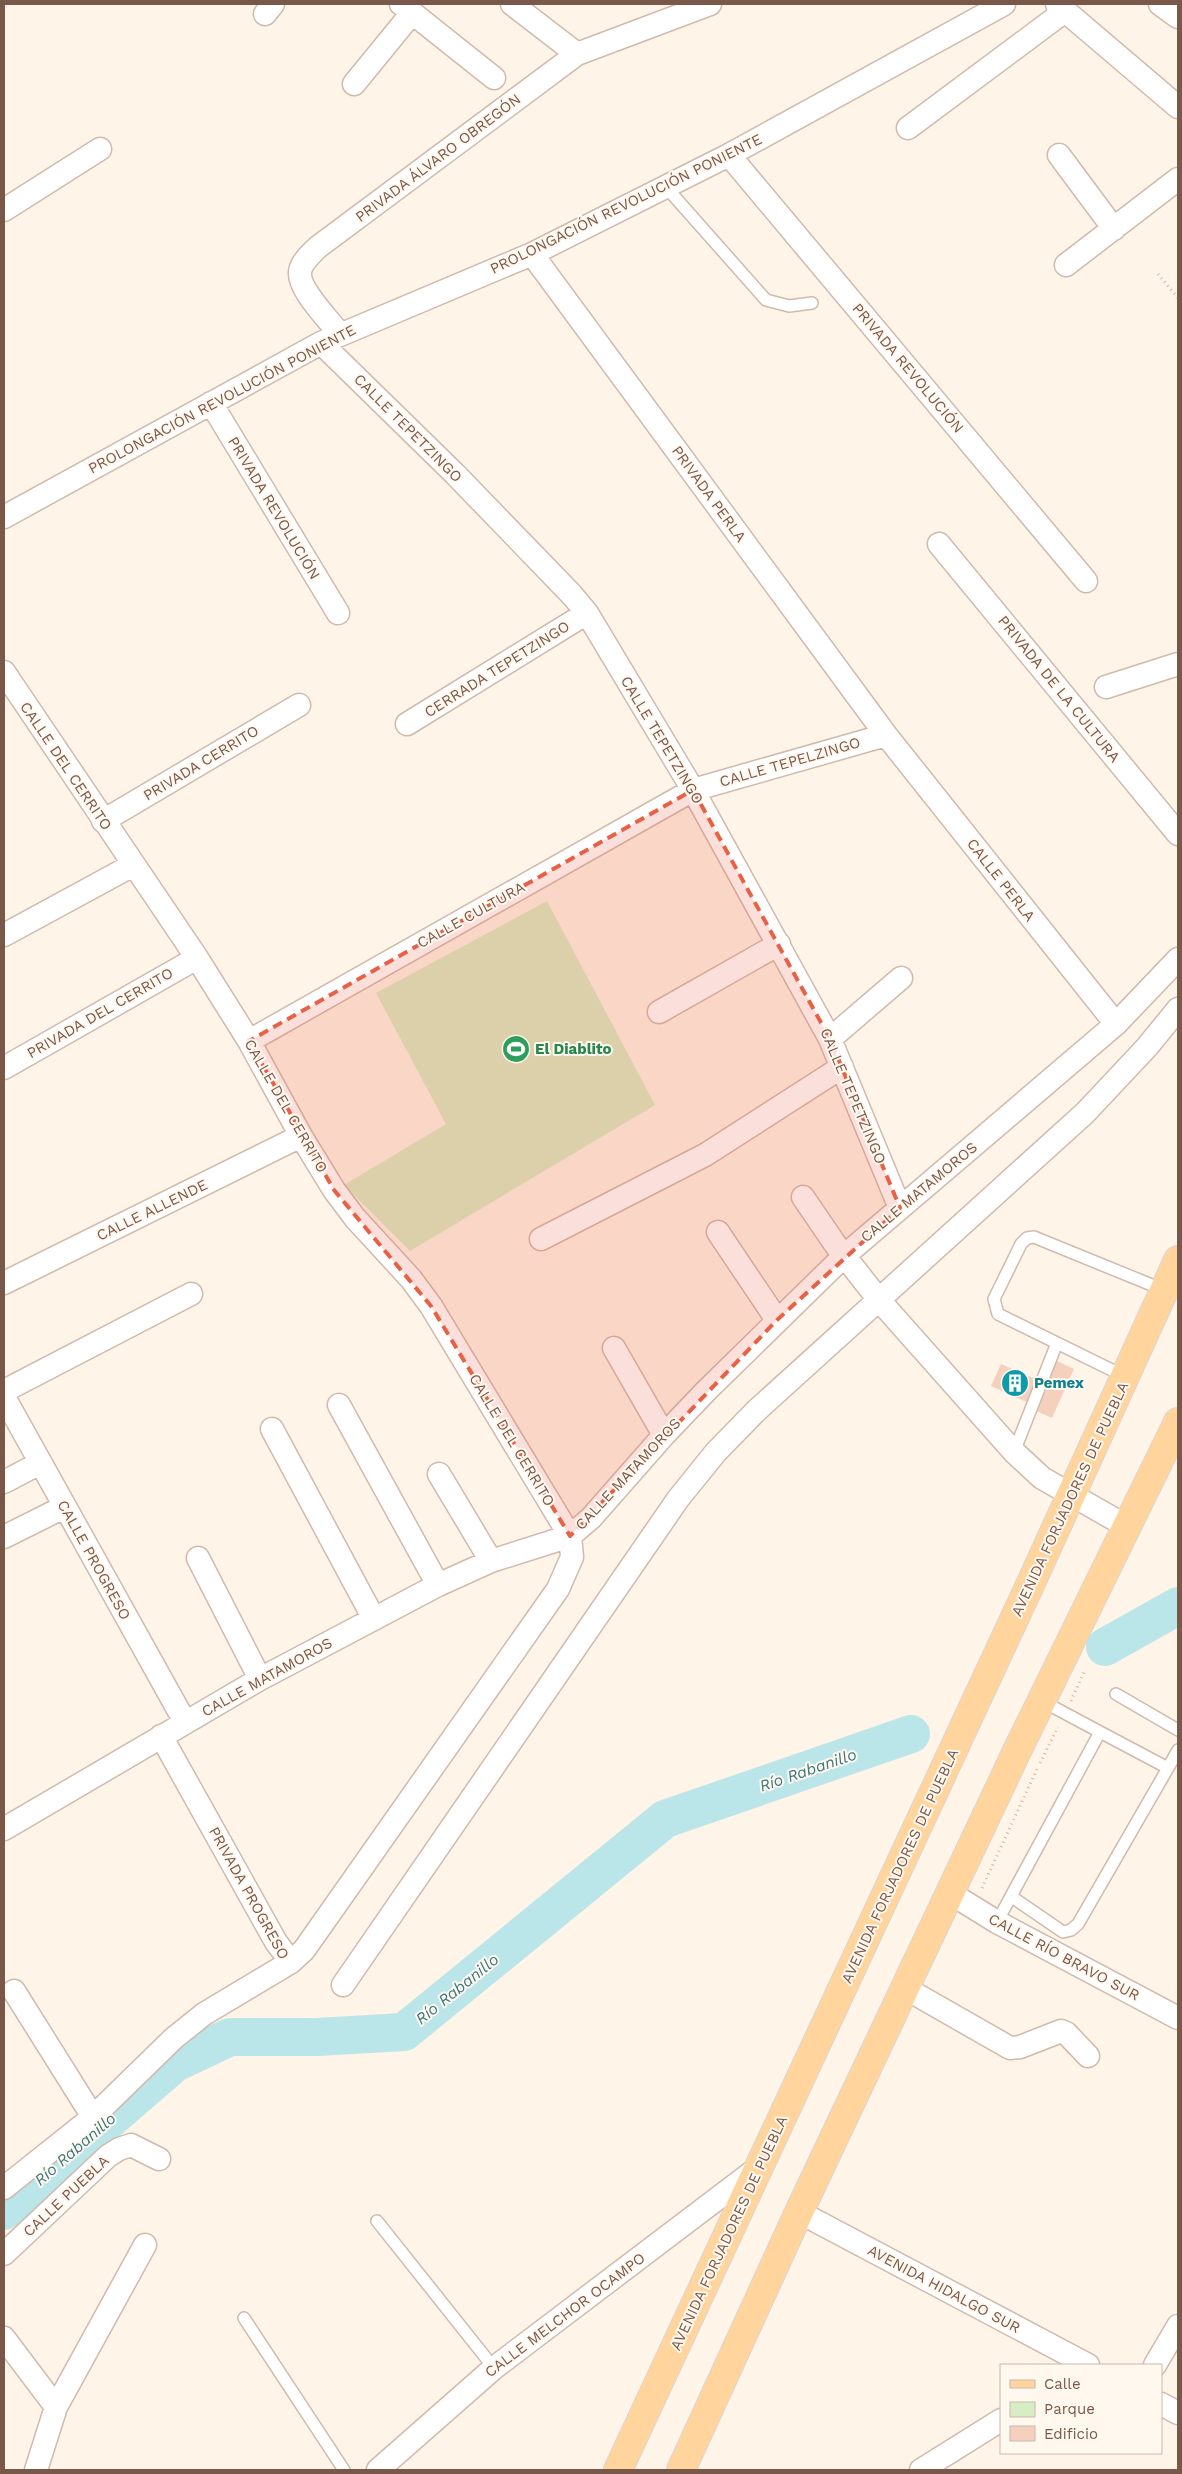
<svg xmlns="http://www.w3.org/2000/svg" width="1182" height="2474" font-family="'Work Sans',sans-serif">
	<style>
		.green { fill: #d7edc4 }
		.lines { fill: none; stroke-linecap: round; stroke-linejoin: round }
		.river { stroke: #bae5e9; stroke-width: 38 }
		.building { fill: #f5d0bd }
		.lane-casing { stroke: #d1baac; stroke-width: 14 }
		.street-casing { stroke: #d1baac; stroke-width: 25 }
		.primary-casing { stroke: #dcd4d0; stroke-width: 30 }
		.path { stroke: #dbb39f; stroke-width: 3; stroke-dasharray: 1 4; stroke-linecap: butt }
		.lane { stroke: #fff; stroke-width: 11 }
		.street { stroke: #fff; stroke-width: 22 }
		.primary { stroke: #ffd59d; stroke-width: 28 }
		.marked { fill: #e96145; fill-opacity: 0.2; stroke: #e96145; stroke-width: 4; stroke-dasharray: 10 6; stroke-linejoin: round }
		.labels { text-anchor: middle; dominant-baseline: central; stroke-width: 4; stroke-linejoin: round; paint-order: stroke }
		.street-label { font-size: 15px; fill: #7a5849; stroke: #fff8ef }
		.leisure-label { font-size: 15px; font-weight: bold; fill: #27864d; stroke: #fff8ef; text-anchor: start }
		.culture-label { font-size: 15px; font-weight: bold; fill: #0d838f; stroke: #fff8ef; text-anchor: start }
		.water-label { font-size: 16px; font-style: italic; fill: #3b7880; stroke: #fff8ef }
	</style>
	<rect width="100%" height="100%" fill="#fef4e7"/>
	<path class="green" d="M 547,901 L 655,1105 L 410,1251 L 344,1185 L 446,1124 L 376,993 Z"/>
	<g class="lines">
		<path class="river" d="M 1105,1647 L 1178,1606
			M 4,2211 L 175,2063 L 230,2037 L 317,2037 L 404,2032 L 665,1819 L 911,1734"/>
	</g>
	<path class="building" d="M 1055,1360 L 1074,1369 L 1052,1418 L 1032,1409 Z
		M 1001,1364 L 1040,1381 L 1029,1403 L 991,1386 Z"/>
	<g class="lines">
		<g class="lane-casing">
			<path id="lane" d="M 665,186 L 766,300 L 789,306 L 812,303
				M 1126,1377 L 998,1314 L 994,1299 L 1021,1244 L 1027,1238 L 1034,1237 L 1164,1290
				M 1014,1452 L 1057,1343
				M 1116,1694 L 1178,1730
				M 1168,1768 L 1178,1750
				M 1012,1897 L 1063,1932 L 1071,1930 L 1078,1924 L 1168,1768 L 1100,1732
				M 997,1922 L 1100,1732 L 1042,1701
				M 377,2221 L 494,2368
				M 244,2318 L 344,2470"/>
		</g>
		<g class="street-casing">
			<path id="street" d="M 401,4 L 494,78
				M 512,4 L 577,54
				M 1057,4 L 1178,107
				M 1160,4 L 1178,17
				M 265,14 L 273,4
				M 354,84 L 412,13
				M 908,128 L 1065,11
				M 729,155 L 1086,581
				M 1059,155 L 1114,229
				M 4,210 L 100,149
				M 532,254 L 886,735 L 1116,1024
				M 1066,265 L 1178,179
				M 339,333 C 329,320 298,289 300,272 C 301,262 312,253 318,247 L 577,54 L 710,4
				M 321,343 L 455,474 L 572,595 L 587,613 L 693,790 L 830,1039 L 900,1208
				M 211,403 L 338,613
				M 4,517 L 321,343 L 532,254 L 729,155 L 1004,4
				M 939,544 L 1178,834
				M 4,672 L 197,958 L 249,1041 L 301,1136 L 334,1190 L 355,1218 L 411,1279 L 431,1306 L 570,1536 L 572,1557 L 558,1589 L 304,1950 L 291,1962 L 204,2014 L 174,2038 L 93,2117 L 4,2188
				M 1106,687 L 1178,664
				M 407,724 L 587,613
				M 103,821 L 299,705
				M 4,935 L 133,865
				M 659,1012 L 779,944
				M 830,1039 L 901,978
				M 249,1041 L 693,790 L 886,735
				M 4,1068 L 197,958
				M 803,1197 L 835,1244 L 879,1300 L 1014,1452 L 1042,1478 L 1128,1527
				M 718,1232 L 777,1320
				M 541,1239 L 705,1155 L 842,1067
				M 4,1283 L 301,1136
				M 614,1348 L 664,1435
				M 4,1391 L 191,1294
				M 4,1397 L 185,1722
				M 339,1405 L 438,1585
				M 272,1429 L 374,1619
				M 439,1474 L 491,1561
				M 4,1482 L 40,1463
				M 4,1537 L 64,1507
				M 198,1558 L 260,1679
				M 161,1736 L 276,1942 L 291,1962
				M 4,1829 L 260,1679 L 438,1585 L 491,1561 L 570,1536 L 591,1518 L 664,1435 L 706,1391 L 844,1256 L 1116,1024 L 1178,959
				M 950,1893 L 997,1922 L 1178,2018
				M 343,1985 L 678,1499 L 716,1452 L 757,1410 L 1085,1113 L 1147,1047 L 1178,1009
				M 905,1988 L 1010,2048 L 1020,2047 L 1061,2031 L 1066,2033 L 1088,2056
				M 14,1991 L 93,2117
				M 799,2212 L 1088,2365
				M 4,2254 L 108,2156 L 119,2149 L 131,2145 L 159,2159
				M 4,2338 L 56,2407
				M 1155,2365 L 1178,2326
				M 1161,2404 L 1178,2413
				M 36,2470 L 56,2407 L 145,2245
				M 378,2470 L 494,2368 L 759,2167
				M 921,2470 L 1001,2420"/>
		</g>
		<g class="primary-casing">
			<path id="primary" d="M 618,2470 L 1030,1585 L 1178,1260
				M 681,2470 L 799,2212 L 1017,1751 L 1178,1422"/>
		</g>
		<path class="path" d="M 1158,274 L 1178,298
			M 1071,1701 L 1084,1672
			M 1040,1763 L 1058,1727
			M 982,1888 L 1037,1769"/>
		<use href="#lane" class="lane"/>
		<use href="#street" class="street"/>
		<use href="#primary" class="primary"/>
	</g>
	<path class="marked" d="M 693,790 L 830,1039 L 900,1208 L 777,1320 L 570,1536 L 431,1306 L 334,1190 L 249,1041 Z"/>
	<defs>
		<g id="stadium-disc" transform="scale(1.4375)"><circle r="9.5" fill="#2e9e5b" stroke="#fff8ef"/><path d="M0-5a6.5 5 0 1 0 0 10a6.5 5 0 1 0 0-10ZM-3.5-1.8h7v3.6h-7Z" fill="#fff"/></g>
		<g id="building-disc" transform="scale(1.4375)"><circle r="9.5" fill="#0f9aa8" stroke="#fff8ef"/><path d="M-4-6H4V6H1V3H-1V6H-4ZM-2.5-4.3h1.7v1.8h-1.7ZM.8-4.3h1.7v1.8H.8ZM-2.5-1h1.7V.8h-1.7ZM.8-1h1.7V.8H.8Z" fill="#fff"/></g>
	</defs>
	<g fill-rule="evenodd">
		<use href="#stadium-disc" x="516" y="1049"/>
		<use href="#building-disc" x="1015" y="1383"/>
	</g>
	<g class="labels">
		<g class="street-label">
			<text transform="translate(438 158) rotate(-37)">PRIVADA ÁLVARO OBREGÓN</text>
			<text transform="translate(626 204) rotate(-26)">PROLONGACIÓN REVOLUCIÓN PONIENTE</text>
			<text transform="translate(908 368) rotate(50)">PRIVADA REVOLUCIÓN</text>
			<text transform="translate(222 399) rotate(-28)">PROLONGACIÓN REVOLUCIÓN PONIENTE</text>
			<text transform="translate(408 428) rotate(45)">CALLE TEPETZINGO</text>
			<text transform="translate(709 494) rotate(54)">PRIVADA PERLA</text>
			<text transform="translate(274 508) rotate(59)">PRIVADA REVOLUCIÓN</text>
			<text transform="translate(497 669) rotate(-32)">CERRADA TEPETZINGO</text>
			<text transform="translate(1059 689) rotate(51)">PRIVADA DE LA CULTURA</text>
			<text transform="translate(662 740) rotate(59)">CALLE TEPETZINGO</text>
			<text transform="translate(790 762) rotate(-16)">CALLE TEPELZINGO</text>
			<text transform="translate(201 763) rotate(-31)">PRIVADA CERRITO</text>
			<text transform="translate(66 766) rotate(56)">CALLE DEL CERRITO</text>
			<text transform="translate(1001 880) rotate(52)">CALLE PERLA</text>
			<text transform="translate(471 915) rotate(-29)">CALLE CULTURA</text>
			<text transform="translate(100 1013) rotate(-30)">PRIVADA DEL CERRITO</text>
			<text transform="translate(853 1096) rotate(67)">CALLE TEPETZINGO</text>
			<text transform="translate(286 1106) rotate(60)">CALLE DEL CERRITO</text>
			<text transform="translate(919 1192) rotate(-40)">CALLE MATAMOROS</text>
			<text transform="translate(152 1210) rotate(-26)">CALLE ALLENDE</text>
			<text transform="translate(512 1440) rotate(59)">CALLE DEL CERRITO</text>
			<text transform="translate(628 1474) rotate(-47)">CALLE MATAMOROS</text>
			<text transform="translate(1070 1499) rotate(-65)">AVENIDA FORJADORES DE PUEBLA</text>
			<text transform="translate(94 1560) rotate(61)">CALLE PROGRESO</text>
			<text transform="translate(267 1677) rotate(-29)">CALLE MATAMOROS</text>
			<text transform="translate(900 1866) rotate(-65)">AVENIDA FORJADORES DE PUEBLA</text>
			<text transform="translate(249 1893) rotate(61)">PRIVADA PROGRESO</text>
			<text transform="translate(1064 1957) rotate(28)">CALLE RÍO BRAVO SUR</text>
			<text transform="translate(66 2196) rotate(-43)">CALLE PUEBLA</text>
			<text transform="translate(729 2233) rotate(-65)">AVENIDA FORJADORES DE PUEBLA</text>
			<text transform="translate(944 2289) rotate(28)">AVENIDA HIDALGO SUR</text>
			<text transform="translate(565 2315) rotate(-37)">CALLE MELCHOR OCAMPO</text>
		</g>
		<g class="leisure-label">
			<text x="535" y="1049">El Diablito</text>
		</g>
		<g class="culture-label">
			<text x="1034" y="1383">Pemex</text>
		</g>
		<g class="water-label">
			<text transform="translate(808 1770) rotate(-19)">Río Rabanillo</text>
			<text transform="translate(457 1989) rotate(-39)">Río Rabanillo</text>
			<text transform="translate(75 2149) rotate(-41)">Río Rabanillo</text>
		</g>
	</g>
	<rect width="1182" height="2474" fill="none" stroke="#7a5849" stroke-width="10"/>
	<rect x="1000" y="2364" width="162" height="90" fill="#fff8ef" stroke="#cab8ad"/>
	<rect x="1010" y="2380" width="25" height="8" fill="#ffd59d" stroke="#cab8ad"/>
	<text x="1044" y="2389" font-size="15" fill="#7a5849">Calle</text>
	<rect x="1010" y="2402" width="25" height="15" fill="#d7edc4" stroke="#cab8ad"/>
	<text x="1044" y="2414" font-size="15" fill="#7a5849">Parque</text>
	<rect x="1010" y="2426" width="25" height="15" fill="#f5d0bd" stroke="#cab8ad"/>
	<text x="1044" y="2439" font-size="15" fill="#7a5849">Edificio</text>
</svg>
